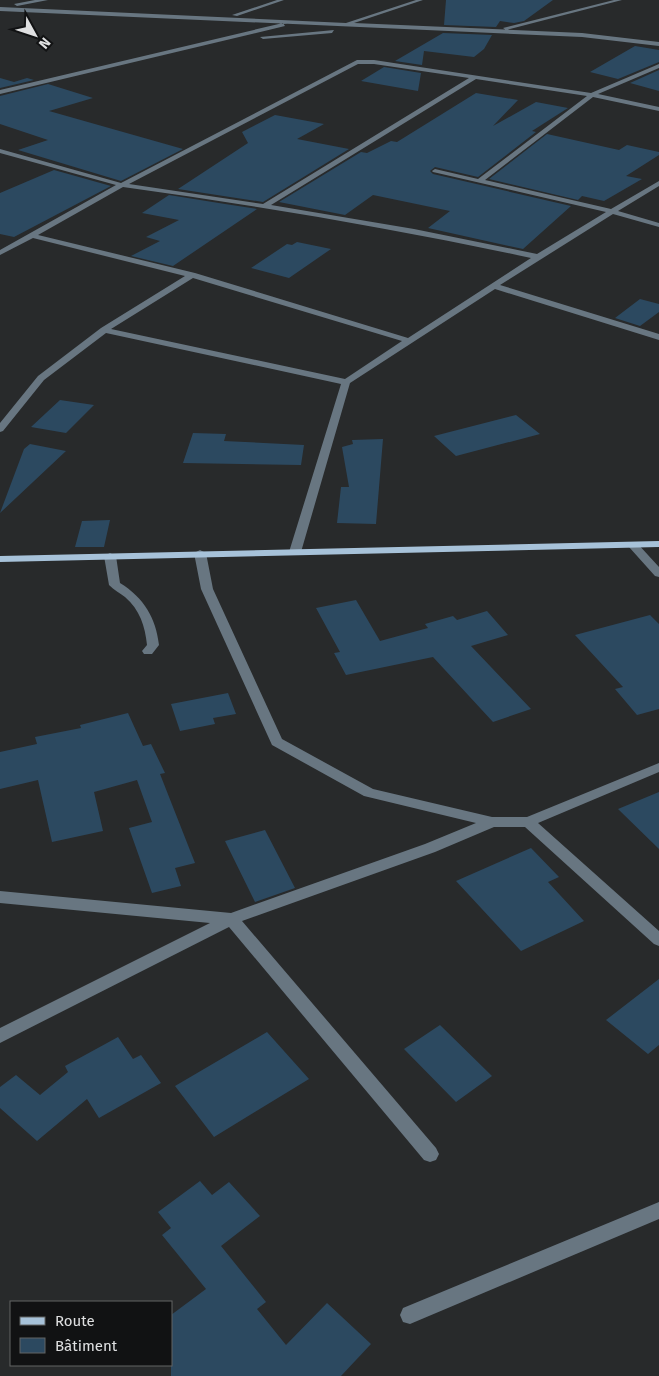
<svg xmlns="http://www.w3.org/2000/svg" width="659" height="1376" font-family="'Fira Sans',sans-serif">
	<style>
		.building { fill: #2c4960 }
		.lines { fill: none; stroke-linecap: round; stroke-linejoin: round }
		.minor { fill: #687681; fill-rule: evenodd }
		.major { fill: #a7c2d9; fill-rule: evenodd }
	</style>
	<rect width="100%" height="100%" fill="#282a2b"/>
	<path class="building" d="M 446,0 L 553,0 L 524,21 L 514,23 L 500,21 L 496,27 L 444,25 Z
		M 443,33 L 492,35 L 484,49 L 474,57 L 424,51 L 422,65 L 395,61 Z
		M 635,46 L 659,50 L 659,62 L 618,79 L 590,72 Z
		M 384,67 L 421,73 L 418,91 L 361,81 Z
		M 659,70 L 659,91 L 630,83 Z
		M 0,78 L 14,82 L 27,78 L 34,80 L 0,88 Z
		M 48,84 L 93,98 L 49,111 L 183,149 L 121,181 L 18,150 L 48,140 L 0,124 L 0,96 Z
		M 476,93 L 518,100 L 493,126 L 536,102 L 568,108 L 532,131 L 536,132 L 478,177 L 435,167 L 430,171 L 433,174 L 571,206 L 523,249 L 428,228 L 450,211 L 373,195 L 345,215 L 279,202 L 361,152 L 367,153 L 391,141 L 397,142 Z
		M 275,115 L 324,124 L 297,139 L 349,149 L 263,202 L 178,189 L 248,143 L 242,132 Z
		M 547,134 L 619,150 L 627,145 L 659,152 L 659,155 L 626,176 L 642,179 L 604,201 L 582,196 L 578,200 L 489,179 Z
		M 54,170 L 111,186 L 14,237 L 0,234 L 0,193 Z
		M 169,195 L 225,204 L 257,209 L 173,266 L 131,256 L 160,241 L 146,237 L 179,220 L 142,213 Z
		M 297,242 L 331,249 L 289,278 L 251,268 L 287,244 L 292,245 Z
		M 640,299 L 659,304 L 659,312 L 640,326 L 615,318 Z
		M 60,400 L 94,405 L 66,433 L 31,427 Z
		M 516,415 L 540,434 L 456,456 L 434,436 Z
		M 193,433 L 226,434 L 224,441 L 304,445 L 301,465 L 183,463 Z
		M 383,439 L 376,524 L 337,523 L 341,487 L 349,487 L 342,447 L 353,444 L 352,440 Z
		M 30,444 L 66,451 L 0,513 L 24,449 Z
		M 110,520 L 104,547 L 75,547 L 82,521 Z
		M 356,600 L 380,641 L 428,628 L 425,624 L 453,616 L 457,620 L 487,611 L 508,635 L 471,646 L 531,709 L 493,722 L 433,657 L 346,675 L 334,653 L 340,652 L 316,608 Z
		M 650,615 L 659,624 L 659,709 L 637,715 L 615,689 L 623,687 L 575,635 Z
		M 228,693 L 236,714 L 213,718 L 215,724 L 180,731 L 171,704 Z
		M 128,713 L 143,746 L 151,744 L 165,773 L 160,774 L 195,863 L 175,868 L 181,886 L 152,893 L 129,828 L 152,822 L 137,780 L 94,792 L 103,831 L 52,842 L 38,780 L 0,789 L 0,752 L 37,744 L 35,737 L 81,728 L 80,725 Z
		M 659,792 L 659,849 L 618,809 Z
		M 265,830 L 295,888 L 255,902 L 225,841 Z
		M 531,848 L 559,877 L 548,882 L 584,921 L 521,951 L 456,881 Z
		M 659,979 L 659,1045 L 648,1054 L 606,1020 Z
		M 440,1025 L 492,1076 L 456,1102 L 404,1049 Z
		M 267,1032 L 309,1079 L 214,1137 L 175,1086 Z
		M 118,1037 L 133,1059 L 141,1055 L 161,1083 L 99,1118 L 87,1099 L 37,1141 L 0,1108 L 0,1087 L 16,1075 L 40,1095 L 68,1072 L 65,1066 Z
		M 200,1181 L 212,1195 L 229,1182 L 260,1216 L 221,1246 L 266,1302 L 257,1309 L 286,1345 L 327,1303 L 371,1344 L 341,1376 L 171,1376 L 171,1315 L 206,1289 L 162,1235 L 171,1228 L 158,1212 Z"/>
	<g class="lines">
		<path class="minor" d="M 35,0 L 48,0 L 17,6 L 14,4 Z
			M 277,0 L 284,0 L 237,16 L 232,15 Z
			M 416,0 L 423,0 L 354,23 L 582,33 L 659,42 L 659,46 L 582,37 L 0,11 L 0,7 L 346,23 Z
			M 614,0 L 622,0 L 506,30 L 503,28 Z
			M 283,23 L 285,26 L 0,94 L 0,90 Z
			M 334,30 L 332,33 L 263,39 L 260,37 Z
			M 357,60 L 374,60 L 591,93 L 659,64 L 659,68 L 598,94 L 659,107 L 659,111 L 593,97 L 485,180 L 611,209 L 659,181 L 659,186 L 618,211 L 659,223 L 659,227 L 613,214 L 500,285 L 659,334 L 659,340 L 495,289 L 350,383 L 301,552 L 295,555 L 289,552 L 341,384 L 106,333 L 44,380 L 3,431 L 0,432 L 0,423 L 38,376 L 101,328 L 185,276 L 33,238 L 0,255 L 0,250 L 116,185 L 0,153 L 0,149 L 121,183 ZM 358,64 L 374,64 L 469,78 L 263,204 L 129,184 ZM 476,79 L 587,96 L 478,179 L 435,169 L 432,171 L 433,172 L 606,212 L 537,254 L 414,229 L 271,205 ZM 123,187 C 260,206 396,229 531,258 L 408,338 L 195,273 L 38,235 ZM 193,278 L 402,341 L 345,379 L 111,329 Z
			M 633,542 L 637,543 L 659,567 L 659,577 L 655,576 L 629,547 L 628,545 L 629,543 Z
			M 200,550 L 206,553 L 213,589 L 282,739 L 373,789 L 492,817 L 527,817 L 659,763 L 659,772 L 538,823 L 659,931 L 659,946 L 654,944 L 525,827 L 494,827 L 435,852 L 242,921 L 436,1148 L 439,1154 L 436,1160 L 430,1162 L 424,1160 L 229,927 L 0,1043 L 0,1028 L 210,923 L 0,903 L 0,891 L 231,913 L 425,844 L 476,823 L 364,796 L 272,745 L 201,589 L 194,553 Z
			M 110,553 L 116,556 L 120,583 C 144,598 156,618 159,645 L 152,654 L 144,654 L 142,651 L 147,645 C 145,626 140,610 125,597 C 120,593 114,590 109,585 L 104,556 Z
			M 659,1202 L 659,1219 L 410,1324 L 403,1322 L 400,1315 L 403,1308 Z"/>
		<path class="major" d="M 659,541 L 659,547 L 0,562 L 0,556 Z"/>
	</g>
	<rect x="10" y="1301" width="162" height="65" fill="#111213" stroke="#636465"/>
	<rect x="20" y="1317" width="25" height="8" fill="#a7c2d9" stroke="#636465"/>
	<text x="55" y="1326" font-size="15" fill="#dfe0e1">Route</text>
	<rect x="20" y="1338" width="25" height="15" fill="#2c4960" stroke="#636465"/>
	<text x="55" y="1351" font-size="15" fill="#dfe0e1">Bâtiment</text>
	<g transform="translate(35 35) rotate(130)" stroke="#111213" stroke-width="4" paint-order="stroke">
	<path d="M0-4L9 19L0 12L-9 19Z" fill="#dfe0e1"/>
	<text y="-8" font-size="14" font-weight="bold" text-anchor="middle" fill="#dfe0e1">N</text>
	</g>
</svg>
